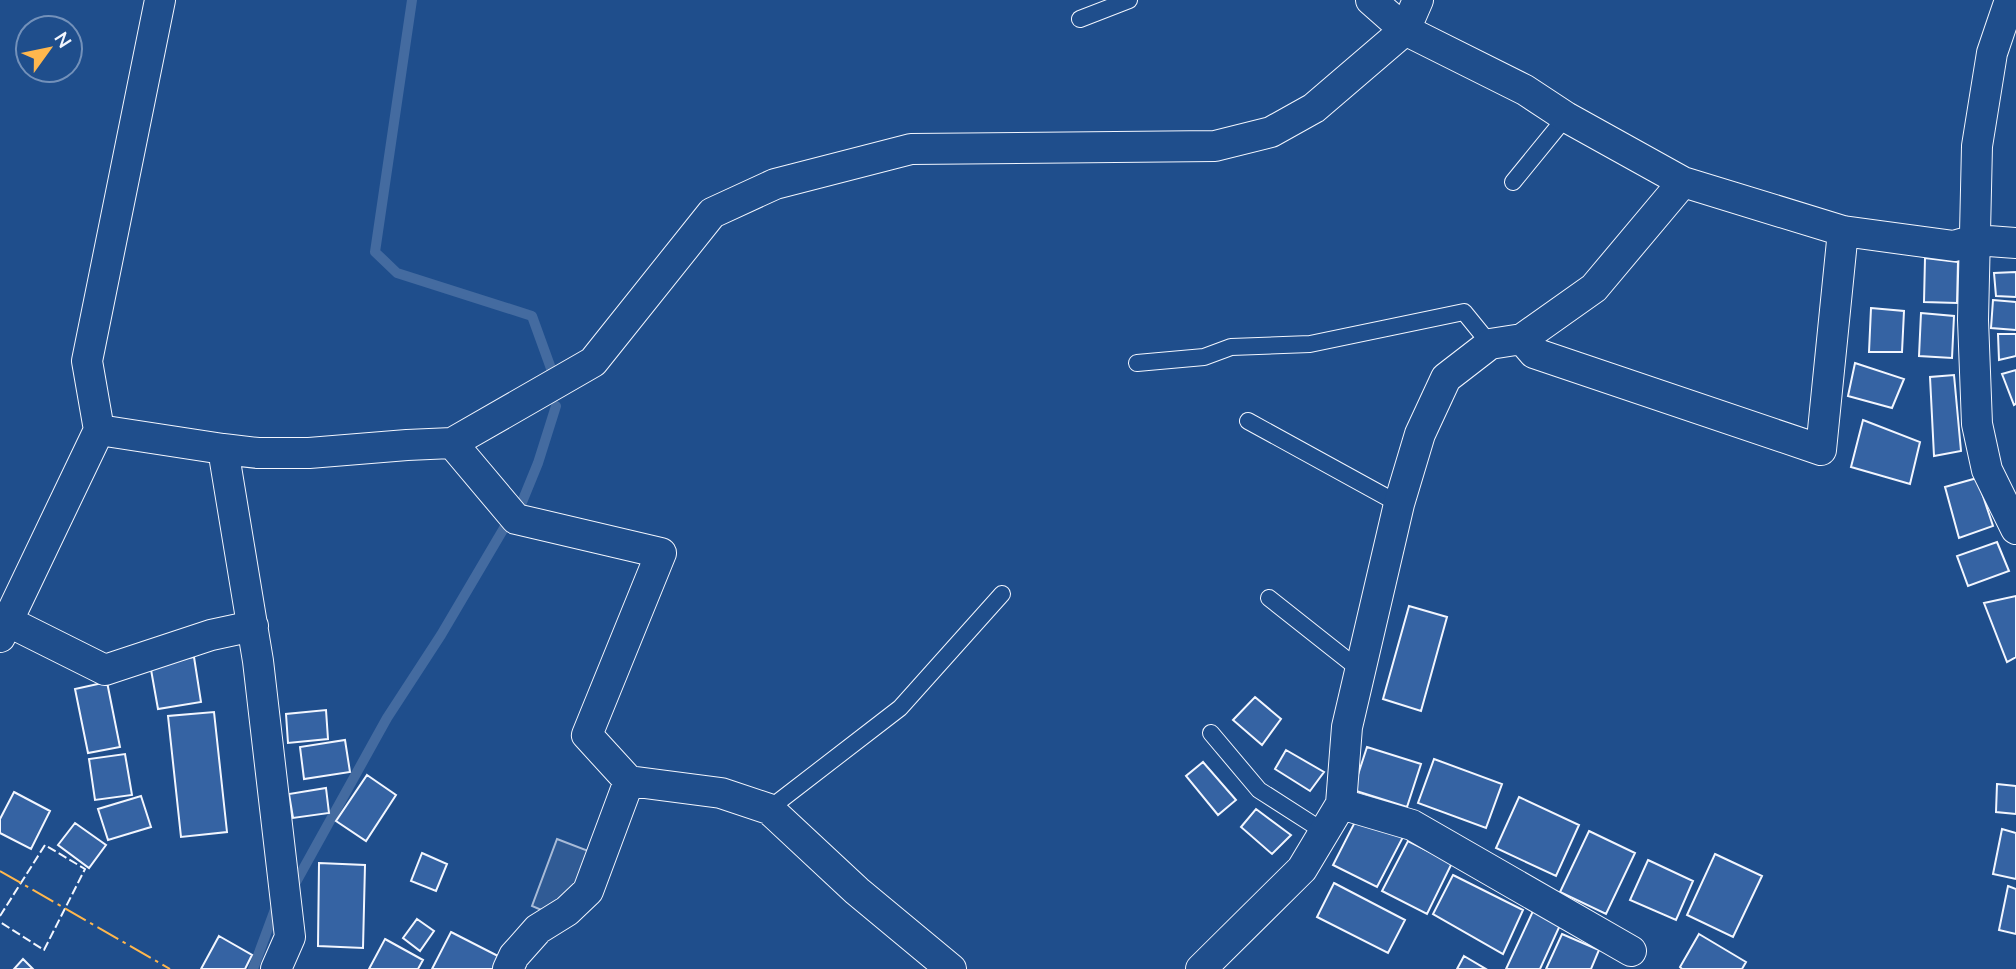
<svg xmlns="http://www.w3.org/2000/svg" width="2016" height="969" font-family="'Nunito Sans',sans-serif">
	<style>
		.green { fill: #305b95; stroke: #a8bbd7; stroke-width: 2 }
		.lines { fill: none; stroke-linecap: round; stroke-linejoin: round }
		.stream { stroke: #446ba0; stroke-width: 10 }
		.building { fill: #3563a3; stroke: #f2f6ff; stroke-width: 2 }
		.service-casing { stroke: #f2f6ff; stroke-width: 18 }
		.minor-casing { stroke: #f2f6ff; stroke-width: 32 }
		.service { stroke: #1f4e8c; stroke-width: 16 }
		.minor { stroke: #1f4e8c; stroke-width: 30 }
		.fence { stroke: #f2f6ff; stroke-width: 2; stroke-dasharray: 9 3.5; stroke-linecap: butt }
		.power { stroke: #ffb74d; stroke-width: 2; stroke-dasharray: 24 5 3.5 5; stroke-linecap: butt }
	</style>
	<rect width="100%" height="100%" fill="#1f4e8c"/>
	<path class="green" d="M 557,839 L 591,852 L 574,898 L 553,915 L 532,906 Z"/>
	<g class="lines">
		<path class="stream" d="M 412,0 L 375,252 L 397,273 L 532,316 L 553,374
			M 520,507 L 538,463 L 556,406
			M 296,882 L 387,718 L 441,635 L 507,523
			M 253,969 L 277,904"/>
	</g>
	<path class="building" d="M 1925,258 L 1958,262 L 1957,303 L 1924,302 Z
		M 2016,272 L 2016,297 L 1996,296 L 1994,273 Z
		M 1993,300 L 2016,302 L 2016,330 L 1991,328 Z
		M 1871,308 L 1904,311 L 1902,352 L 1869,352 Z
		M 1921,313 L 1954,316 L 1952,358 L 1919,356 Z
		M 1998,334 L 2016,334 L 2016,356 L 1999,360 Z
		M 1855,363 L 1904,379 L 1892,408 L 1848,396 Z
		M 2016,370 L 2016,404 L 2014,405 L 2002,374 Z
		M 1954,375 L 1961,451 L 1934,456 L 1930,377 Z
		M 1863,420 L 1920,442 L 1910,484 L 1851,467 Z
		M 1977,478 L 1993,526 L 1959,538 L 1945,487 Z
		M 1997,542 L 2009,571 L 1968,586 L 1957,556 Z
		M 2016,596 L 2016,657 L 2007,662 L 1984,603 Z
		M 1409,606 L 1447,617 L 1421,711 L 1383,699 Z
		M 194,657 L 201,702 L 158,709 L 150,664 Z
		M 107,682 L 120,747 L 88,753 L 75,689 Z
		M 1255,697 L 1281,719 L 1262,745 L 1233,720 Z
		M 326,710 L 328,739 L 288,743 L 286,714 Z
		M 214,712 L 227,832 L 181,837 L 168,716 Z
		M 345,740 L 350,772 L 304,779 L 300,747 Z
		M 1367,747 L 1421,764 L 1407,807 L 1353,790 Z
		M 1286,750 L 1324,772 L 1310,791 L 1275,769 Z
		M 125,754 L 132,795 L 95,800 L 89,759 Z
		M 1434,759 L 1502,784 L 1486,828 L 1418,803 Z
		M 1203,762 L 1236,800 L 1218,815 L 1186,776 Z
		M 367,775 L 396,795 L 366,841 L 336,821 Z
		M 1997,784 L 2016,786 L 2016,814 L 1996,812 Z
		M 326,788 L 329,813 L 293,818 L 289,794 Z
		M 14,792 L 50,811 L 31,849 L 0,833 L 0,819 Z
		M 141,796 L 151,827 L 108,840 L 98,809 Z
		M 1519,797 L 1579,825 L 1556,876 L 1496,848 Z
		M 1256,809 L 1291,835 L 1272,854 L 1241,827 Z
		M 1359,814 L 1403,837 L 1377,887 L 1333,865 Z
		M 75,823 L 106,845 L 89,868 L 58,845 Z
		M 2002,829 L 2016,833 L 2016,879 L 1993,874 Z
		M 1589,831 L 1635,853 L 1606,914 L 1560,892 Z
		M 1408,841 L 1452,863 L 1427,914 L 1382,891 Z
		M 422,853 L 447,864 L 436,891 L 411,881 Z
		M 1715,854 L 1762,876 L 1733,937 L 1687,915 Z
		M 1648,860 L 1693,881 L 1676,920 L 1630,900 Z
		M 319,863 L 365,865 L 363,948 L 318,946 Z
		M 1453,875 L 1523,910 L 1503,954 L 1433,914 Z
		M 1334,883 L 1405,920 L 1388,953 L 1317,917 Z
		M 2008,886 L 2016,889 L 2016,934 L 1999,930 Z
		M 1533,911 L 1561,923 L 1540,969 L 1506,969 Z
		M 417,919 L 434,931 L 420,951 L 403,938 Z
		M 451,932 L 500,957 L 495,969 L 432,969 Z
		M 1562,934 L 1599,950 L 1591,969 L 1546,969 Z
		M 1699,934 L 1746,962 L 1742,969 L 1682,969 L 1680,967 Z
		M 219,936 L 252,955 L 245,969 L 201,969 Z
		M 385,939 L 423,960 L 418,969 L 369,969 Z
		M 1464,956 L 1486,969 L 1457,969 Z
		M 23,959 L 33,969 L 14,969 Z"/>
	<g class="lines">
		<g class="service-casing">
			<path id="service" d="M 1080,19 L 1129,0
				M 1513,182 L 1566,117
				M 1137,363 L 1204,357 L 1231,347 L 1310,344 L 1464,312 L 1490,344
				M 1248,421 L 1399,504
				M 1269,598 L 1360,670
				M 1211,733 L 1259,790 L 1323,831
				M 769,809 L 900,708 L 1002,594"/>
		</g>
		<g class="minor-casing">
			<path id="minor" d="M 1371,0 L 1405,30 L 1525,90 L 1566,117 L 1683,182 L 1843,231 L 1954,246 L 1975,240 L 2016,243
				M 2010,0 L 1992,53 L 1977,146 L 1973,320 L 1977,424 L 1987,470 L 2016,529
				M 1522,339 L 1534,353 L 1821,450 L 1843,231
				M 99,430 L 223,449 L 258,661 L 290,937 L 276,969
				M 452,443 L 516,519 L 661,553 L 587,735 L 629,781 L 588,891 L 567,911 L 538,929 L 514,956 L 508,969
				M 223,449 L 258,453 L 309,453 L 407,445 L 452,443 L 593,362 L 712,213 L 775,184 L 911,149 L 1215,146 L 1271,132 L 1314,108 L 1405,30 L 1418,0
				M 9,622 L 105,670 L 211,635 L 253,626
				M 0,637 L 99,430 L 87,361 L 160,0
				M 629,781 L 721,793 L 769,809 L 857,891 L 951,969
				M 1341,804 L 1412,825 L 1631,951
				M 1201,969 L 1302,869 L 1341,804 L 1347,727 L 1399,504 L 1420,434 L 1446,378 L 1490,344 L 1522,339 L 1594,288 L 1683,182"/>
		</g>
		<use href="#service" class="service"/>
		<use href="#minor" class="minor"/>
		<path class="fence" d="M 0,916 L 45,845 L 85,869 L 44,950 L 0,922"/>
		<path class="power" d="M 0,871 L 170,969"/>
	</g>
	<g transform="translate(49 49) rotate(57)"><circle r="33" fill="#1f4e8c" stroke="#7391ba" stroke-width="2"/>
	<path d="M0-5L12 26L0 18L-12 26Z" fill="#ffb74d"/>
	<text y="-10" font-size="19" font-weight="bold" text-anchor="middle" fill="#f2f6ff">N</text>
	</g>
</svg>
